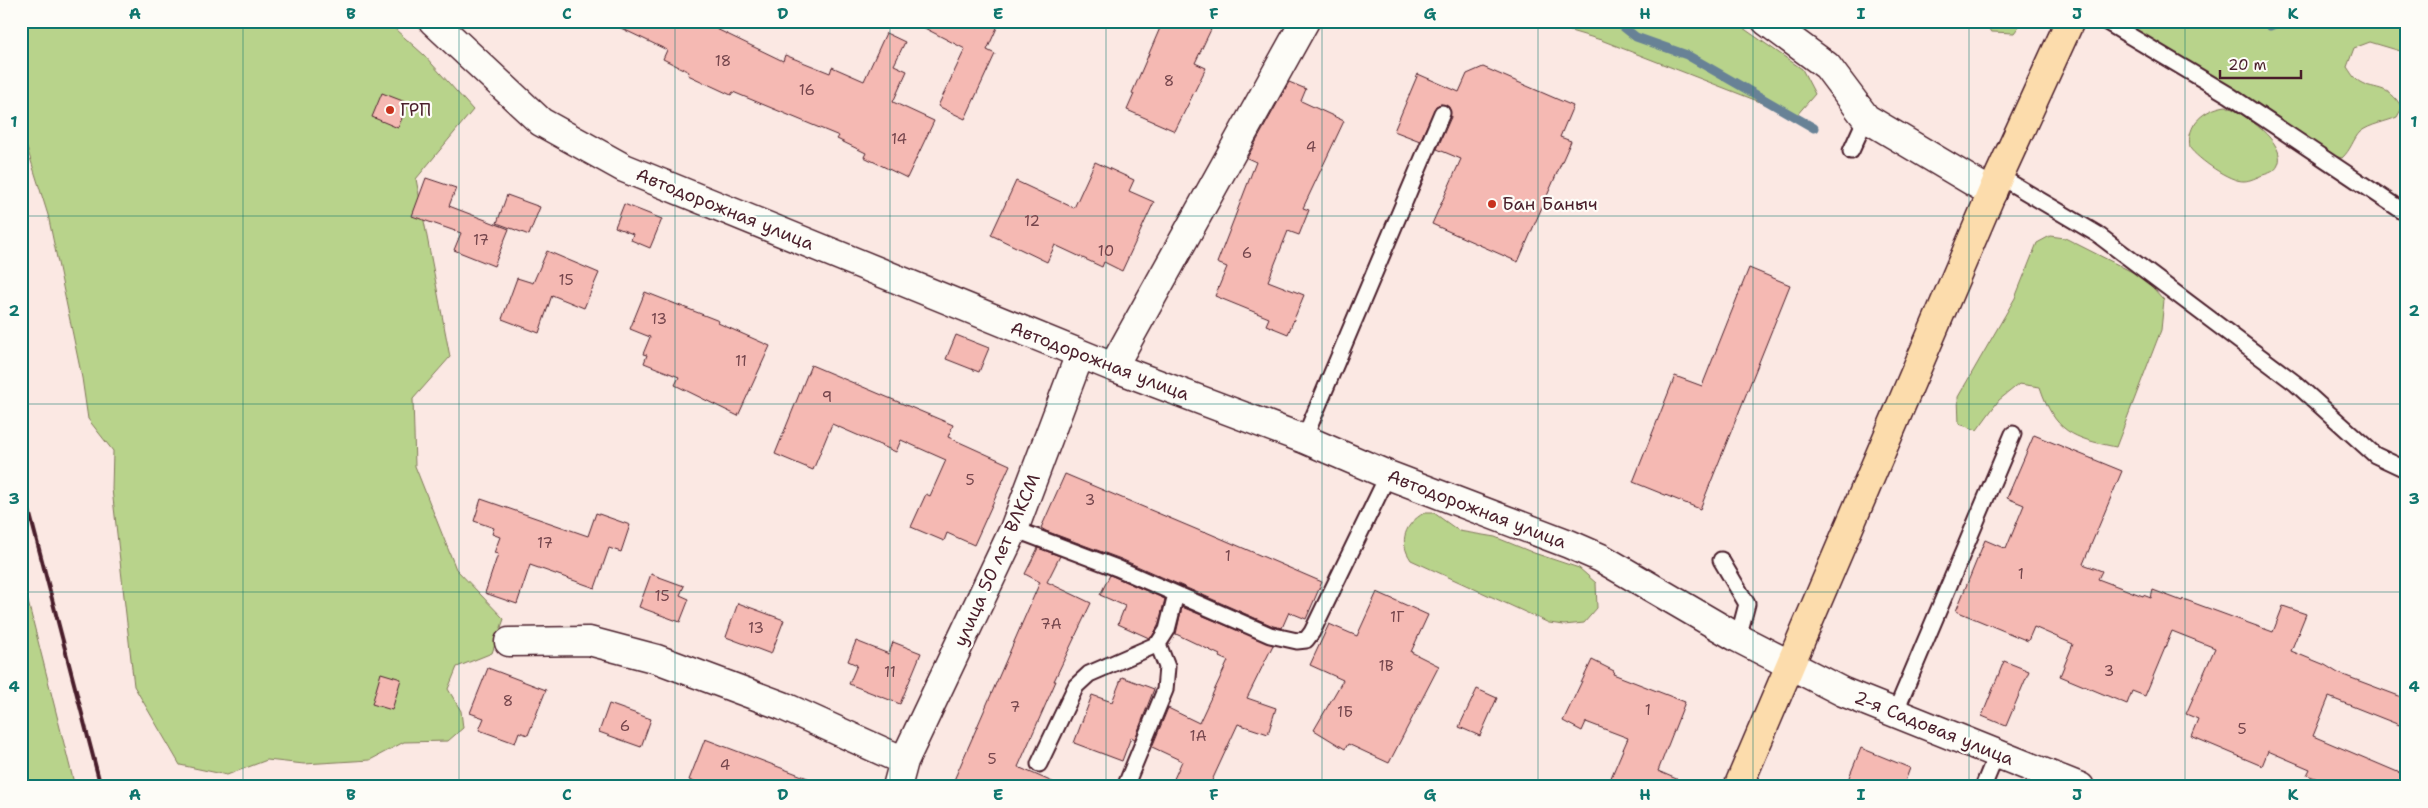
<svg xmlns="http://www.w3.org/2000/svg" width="2428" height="808" font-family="'Shantell Sans',sans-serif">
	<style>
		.green { fill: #b8d38b; stroke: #81795b }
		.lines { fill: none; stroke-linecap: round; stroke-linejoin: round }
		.stream { stroke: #688296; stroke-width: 9 }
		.building { fill: #f5b9b3; stroke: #4a1f2b }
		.service-casing { stroke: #4a1f2b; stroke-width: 19 }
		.minor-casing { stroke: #4a1f2b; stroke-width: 31 }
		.primary-casing { stroke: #4a1f2b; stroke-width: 31 }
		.service { stroke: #fdfcf7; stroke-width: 15 }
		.minor { stroke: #fdfcf7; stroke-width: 28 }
		.primary { stroke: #fcdcac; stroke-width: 28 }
		.rail { stroke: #4a1f2b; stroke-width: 4 }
		.grid { fill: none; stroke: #0f766e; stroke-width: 1; stroke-opacity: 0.55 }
		.poi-dot { fill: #c8321e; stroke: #fdfcf7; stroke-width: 2 }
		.labels { text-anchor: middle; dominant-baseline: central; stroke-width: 4.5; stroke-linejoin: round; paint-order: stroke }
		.number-label { font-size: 15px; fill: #75464d }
		.poi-label { font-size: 18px; fill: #4a1f2b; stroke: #fdfcf7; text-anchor: start }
		.street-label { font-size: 18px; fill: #4a1f2b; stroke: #fdfcf7 }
		.neatline { fill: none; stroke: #0f766e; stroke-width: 2 }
		.grid-label { font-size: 16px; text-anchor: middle; font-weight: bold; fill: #0f766e }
	</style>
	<rect width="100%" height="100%" fill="#fbe8e3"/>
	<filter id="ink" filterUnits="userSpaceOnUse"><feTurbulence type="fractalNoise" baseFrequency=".02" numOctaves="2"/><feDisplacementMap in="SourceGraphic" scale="10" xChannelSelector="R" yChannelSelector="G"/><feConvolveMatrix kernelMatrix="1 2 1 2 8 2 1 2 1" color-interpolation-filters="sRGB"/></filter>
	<g filter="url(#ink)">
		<path class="green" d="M 21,21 L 386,21 L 424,55 L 473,110 L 416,179 L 450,357 L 413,399 L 415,466 L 456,569 L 504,619 L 492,653 L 457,667 L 448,689 L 461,711 L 463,728 L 448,741 L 404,742 L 370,760 L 304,764 L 267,760 L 227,775 L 180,765 L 134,686 L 112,489 L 113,451 L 88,419 L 82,378 L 48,215 L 21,129 Z
			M 1537,21 L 1733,21 L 1802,69 L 1815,94 L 1796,116 L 1601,40 Z
			M 1976,21 L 2023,21 L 2014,33 L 1992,32 Z
			M 2132,21 L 2407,21 L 2407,53 L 2370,42 L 2354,48 L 2347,67 C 2350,71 2353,77 2357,80 C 2373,92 2388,82 2402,108 L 2397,117 C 2386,122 2370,124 2360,132 C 2353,139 2351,150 2342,158 L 2334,156 L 2134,30 Z
			M 2226,106 C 2243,113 2288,143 2278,165 C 2275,172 2269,173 2263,175 C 2257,177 2250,181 2244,181 C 2230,182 2198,159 2190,148 C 2186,124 2204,109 2226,106 Z
			M 2050,236 L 2065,238 L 2144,278 L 2164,300 L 2161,330 L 2116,447 C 2072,438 2055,432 2040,387 L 2019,384 L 1999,400 L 1977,430 L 1959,424 L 1958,397 L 2015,298 L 2037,243 Z
			M 1424,513 L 1434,513 L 1459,531 L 1495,537 L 1534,553 L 1579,568 L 1596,583 L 1597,608 L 1584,623 L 1564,625 L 1549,623 L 1411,560 C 1398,541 1405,524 1424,513 Z
			M 21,574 L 75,787 L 21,787 Z"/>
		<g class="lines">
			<path class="stream" d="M 1616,21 L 1636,37 L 1687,55 L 1814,128
				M 2270,26 L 2282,21"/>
		</g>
		<path class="building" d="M 606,21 L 700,21 L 783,61 L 785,55 L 830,73 L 832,67 L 864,81 L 886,33 L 905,42 L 894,65 L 907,71 L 893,102 L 934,121 L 907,178 L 864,157 L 866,153 L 837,139 L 839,136 L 733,92 L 731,95 L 688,75 L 689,72 L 663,59 L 667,50 Z
			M 911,21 L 1000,21 L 987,50 L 995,54 L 965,119 L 938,106 L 965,49 Z
			M 1163,21 L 1215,21 L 1195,63 L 1206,68 L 1175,131 L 1127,110 L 1134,94 L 1132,93 Z
			M 1483,67 L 1573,106 L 1560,137 L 1571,141 L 1518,262 L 1432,224 L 1461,159 L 1437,149 L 1451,117 L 1449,107 L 1441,104 L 1436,106 L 1420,141 L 1394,131 L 1418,74 L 1459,92 L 1467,74 Z
			M 1289,82 L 1306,89 L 1301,101 L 1344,121 L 1303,208 L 1309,210 L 1299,235 L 1288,231 L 1268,281 L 1304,295 L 1288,334 L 1266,325 L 1269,318 L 1215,296 L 1227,267 L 1217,263 L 1256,162 L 1247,158 Z
			M 382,93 L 408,103 L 398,128 L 372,117 Z
			M 1095,162 L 1134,180 L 1129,191 L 1154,202 L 1122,271 L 1104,262 L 1102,267 L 1055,245 L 1047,262 L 991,235 L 1016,181 L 1074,208 Z
			M 426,178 L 456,188 L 449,206 L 509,229 L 494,266 L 454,250 L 461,233 L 412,216 Z
			M 507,195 L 540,207 L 529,235 L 497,223 Z
			M 624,204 L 662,219 L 650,248 L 631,240 L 633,234 L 615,227 Z
			M 547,251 L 599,273 L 584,308 L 552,295 L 539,333 L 502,319 L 517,278 L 533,283 Z
			M 1749,268 L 1790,285 L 1700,509 L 1633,482 L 1675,376 L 1702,386 Z
			M 645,292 L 719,321 L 718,323 L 770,346 L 738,416 L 675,385 L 679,377 L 644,363 L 647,355 L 643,354 L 650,337 L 630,329 Z
			M 956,335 L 989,348 L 979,372 L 946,359 Z
			M 811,365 L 953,425 L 948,437 L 1010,465 L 974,545 L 947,533 L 944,541 L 911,527 L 926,494 L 930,496 L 946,460 L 901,440 L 896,452 L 832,424 L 813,470 L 775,454 Z
			M 2034,435 L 2122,471 L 2083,564 L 2102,571 L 2098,579 L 2143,596 L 2143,595 L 2151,598 L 2153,590 L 2182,601 L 2183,599 L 2273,632 L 2283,606 L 2306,614 L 2291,651 L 2325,665 L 2338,673 L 2407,699 L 2407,728 L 2329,697 L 2313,736 L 2407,776 L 2407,787 L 2315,787 L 2318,779 L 2307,775 L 2310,769 L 2268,751 L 2262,766 L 2191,736 L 2198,719 L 2186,714 L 2215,648 L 2172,631 L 2145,696 L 2132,691 L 2127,704 L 2060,676 L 2073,644 L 2034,627 L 2028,641 L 1956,611 L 1985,540 L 2006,549 L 2024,505 L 2007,498 Z
			M 1065,474 L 1205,533 L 1206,532 L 1322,582 L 1306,619 L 1289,612 L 1282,628 L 1273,626 L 1121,559 L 1046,531 L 1041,528 Z
			M 481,499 L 588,536 L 596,513 L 630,525 L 621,552 L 609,548 L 595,588 L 530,565 L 517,604 L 485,593 L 498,554 L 494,553 L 500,537 L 492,534 L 494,528 L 474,521 Z
			M 1038,548 L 1060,556 L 1047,582 L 1091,603 L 1054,681 L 1056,681 L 1018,767 L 1064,787 L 951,787 L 1040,582 L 1025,574 Z
			M 651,574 L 684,586 L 680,595 L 689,599 L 680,622 L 639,607 Z
			M 1110,575 L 1165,599 L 1158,626 L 1152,637 L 1149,638 L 1118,624 L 1125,606 L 1100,595 Z
			M 1377,592 L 1428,615 L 1411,652 L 1439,666 L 1389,763 L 1348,744 L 1345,749 L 1314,730 L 1343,680 L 1310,665 L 1329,624 L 1357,636 Z
			M 738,603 L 784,620 L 771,654 L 726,637 Z
			M 1182,607 L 1273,645 L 1247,698 L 1276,708 L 1268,734 L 1238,724 L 1209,787 L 1185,787 L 1173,781 L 1182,761 L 1152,747 L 1168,708 L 1199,723 L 1228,661 L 1219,657 L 1220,655 L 1176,634 Z
			M 856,641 L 889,654 L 893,642 L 921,653 L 900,704 L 849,684 L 857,665 L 848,661 Z
			M 1592,660 L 1614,671 L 1613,674 L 1685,702 L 1658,771 L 1695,787 L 1607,787 L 1628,738 L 1586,722 L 1582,731 L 1563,721 Z
			M 2004,661 L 2029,671 L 2006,726 L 1982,716 Z
			M 488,668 L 546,690 L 528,735 L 519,732 L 515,743 L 479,730 L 484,718 L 470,713 Z
			M 381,673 L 401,679 L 392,710 L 372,704 Z
			M 1122,677 L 1154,689 L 1135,739 L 1131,737 L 1122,761 L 1074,743 L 1092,695 L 1112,702 Z
			M 1477,689 L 1497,698 L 1480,736 L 1459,727 Z
			M 609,704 L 651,719 L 641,747 L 599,732 Z
			M 705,739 L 826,785 L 826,787 L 706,787 L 689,780 Z
			M 1861,748 L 1910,768 L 1903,787 L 1845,787 Z"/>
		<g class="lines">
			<g class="service-casing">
				<path id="service" d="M 2105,21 L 2229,95 L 2407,214
					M 1851,151 L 1866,118
					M 1999,176 L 2097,234 L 2295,383 L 2375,455 L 2407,470
					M 1304,439 L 1442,113
					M 1014,529 L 1117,568 L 1270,635 L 1297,641 L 1306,640 L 1312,632 L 1388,475
					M 1721,560 L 1747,604 L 1738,638
					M 1895,713 L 2013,434
					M 1039,764 L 1076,686 L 1089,674 L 1158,644 L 1167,630 L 1176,594
					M 1125,787 L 1165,690 L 1167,667 L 1158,644
					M 1983,787 L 1997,753"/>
			</g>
			<g class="minor-casing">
				<path id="minor" d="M 433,21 L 541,122 L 624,168 L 1113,367 L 1304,439 L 1388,475 L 1569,544 L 1601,558 L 1738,638 L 1843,692 L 2080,787
					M 1766,21 L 1827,66 L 1866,118 L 1992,193
					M 1113,367 L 1305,21
					M 509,642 L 589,641 L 657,659 L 783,706 L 904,761
					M 897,787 L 904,761 L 1014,529 L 1080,354"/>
			</g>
			<g class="primary-casing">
				<path id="primary" d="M 1738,787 L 1999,176 L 2070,21"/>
			</g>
			<use href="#service" class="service"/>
			<use href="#minor" class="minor"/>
			<use href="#primary" class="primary"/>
			<path class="rail" d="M 21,480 L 101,787"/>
		</g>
	</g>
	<path class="grid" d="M 243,21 L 243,787M 459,21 L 459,787M 675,21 L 675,787M 890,21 L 890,787M 1106,21 L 1106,787M 1322,21 L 1322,787M 1538,21 L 1538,787M 1753,21 L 1753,787M 1969,21 L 1969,787M 2185,21 L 2185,787M 21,216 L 2407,216M 21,404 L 2407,404M 21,592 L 2407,592"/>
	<g class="poi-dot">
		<circle cx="390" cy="110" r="5"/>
		<circle cx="1492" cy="204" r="5"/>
	</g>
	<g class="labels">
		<g class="number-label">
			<text x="723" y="61">18</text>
			<text x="1169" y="81">8</text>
			<text x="807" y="90">16</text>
			<text x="899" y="139">14</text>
			<text x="1311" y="147">4</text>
			<text x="1032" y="221">12</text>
			<text x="481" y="240">17</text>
			<text x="1106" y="251">10</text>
			<text x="1247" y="253">6</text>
			<text x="566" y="280">15</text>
			<text x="659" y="319">13</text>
			<text x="741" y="361">11</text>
			<text x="827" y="397">9</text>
			<text x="970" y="480">5</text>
			<text x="1090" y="500">3</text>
			<text x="545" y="543">17</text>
			<text x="1228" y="556">1</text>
			<text x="2021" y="574">1</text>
			<text x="662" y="596">15</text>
			<text x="1397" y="617">1Г</text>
			<text x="1051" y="624">7А</text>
			<text x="756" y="628">13</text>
			<text x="1386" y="666">1В</text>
			<text x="2109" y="671">3</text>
			<text x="890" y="672">11</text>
			<text x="508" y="701">8</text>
			<text x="1015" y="707">7</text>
			<text x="1648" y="710">1</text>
			<text x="1345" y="712">1Б</text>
			<text x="625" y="726">6</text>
			<text x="2242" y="729">5</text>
			<text x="1198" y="736">1А</text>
			<text x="992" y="759">5</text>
			<text x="725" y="765">4</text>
		</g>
		<g class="poi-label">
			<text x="400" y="110">ГРП</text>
			<text x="1502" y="204">Бан Баныч</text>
		</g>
		<g class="street-label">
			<text transform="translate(725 209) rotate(22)">Автодорожная улица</text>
			<text transform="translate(1100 361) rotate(21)">Автодорожная улица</text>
			<text transform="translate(1477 509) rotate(21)">Автодорожная улица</text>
			<text transform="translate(997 560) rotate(-66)">улица 50 лет ВЛКСМ</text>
			<text transform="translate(1934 728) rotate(22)">2-я Садовая улица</text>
		</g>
	</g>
	<rect width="2428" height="808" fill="none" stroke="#fdfcf7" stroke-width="55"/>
	<path d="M2220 70v8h81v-8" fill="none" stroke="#4a1f2b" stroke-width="2.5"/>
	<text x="2228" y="70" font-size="15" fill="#4a1f2b" stroke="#fdfcf7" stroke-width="4" paint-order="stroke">20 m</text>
	<rect x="28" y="28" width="2372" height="752" class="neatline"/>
	<g class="grid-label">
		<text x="135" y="19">A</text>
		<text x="351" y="19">B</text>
		<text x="567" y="19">C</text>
		<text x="783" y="19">D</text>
		<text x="998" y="19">E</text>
		<text x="1214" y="19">F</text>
		<text x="1430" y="19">G</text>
		<text x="1645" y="19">H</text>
		<text x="1861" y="19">I</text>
		<text x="2077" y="19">J</text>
		<text x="2293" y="19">K</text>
		<text x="14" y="127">1</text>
		<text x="2414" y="127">1</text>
		<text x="14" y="316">2</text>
		<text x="2414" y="316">2</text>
		<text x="14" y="504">3</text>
		<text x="2414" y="504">3</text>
		<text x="14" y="692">4</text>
		<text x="2414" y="692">4</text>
		<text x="135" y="800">A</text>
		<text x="351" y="800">B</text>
		<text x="567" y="800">C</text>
		<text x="783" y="800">D</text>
		<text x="998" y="800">E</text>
		<text x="1214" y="800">F</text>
		<text x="1430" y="800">G</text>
		<text x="1645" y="800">H</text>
		<text x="1861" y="800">I</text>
		<text x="2077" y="800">J</text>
		<text x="2293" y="800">K</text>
	</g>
</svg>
